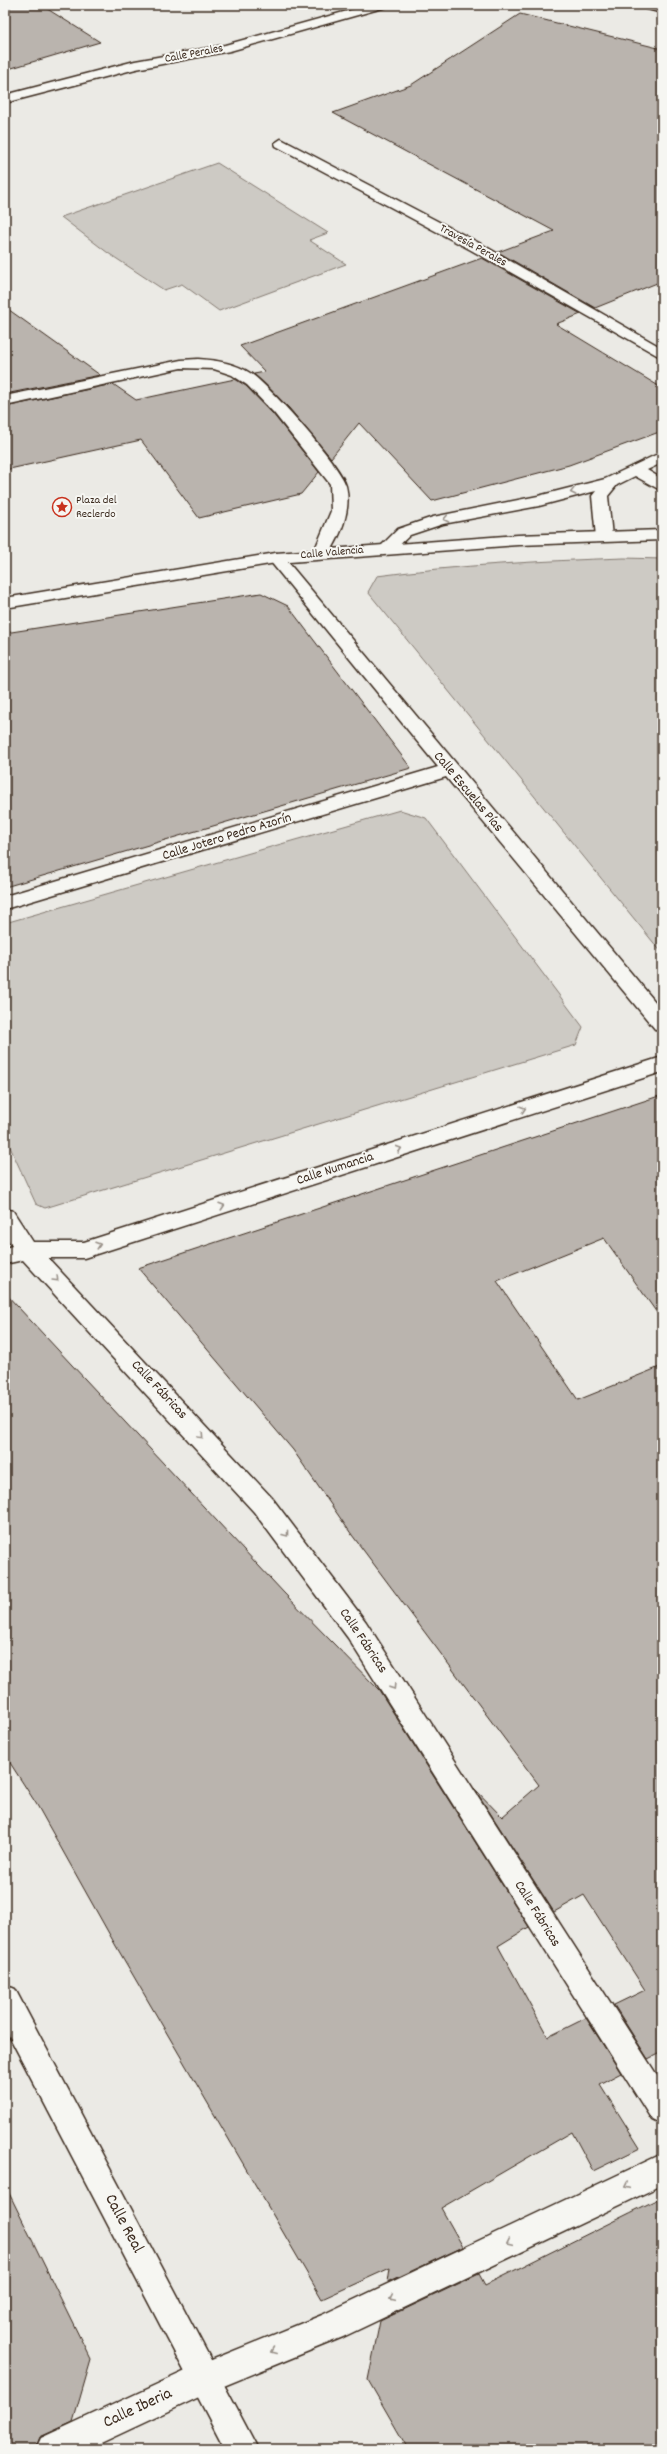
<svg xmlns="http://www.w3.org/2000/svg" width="667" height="2454" font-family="Dekko,sans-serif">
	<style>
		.green { fill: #cdcac4; stroke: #847a71 }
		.building { fill: #bab4ae; stroke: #3b2a1e }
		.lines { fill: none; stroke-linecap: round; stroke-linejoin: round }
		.minor-casing { stroke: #3b2a1e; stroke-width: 3 }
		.major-casing { stroke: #3b2a1e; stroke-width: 3 }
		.minor { fill: #f6f6f2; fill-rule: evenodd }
		.major { fill: #f6f6f2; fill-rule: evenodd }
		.oneway { stroke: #989088 }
		.labels { text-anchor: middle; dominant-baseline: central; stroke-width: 4; stroke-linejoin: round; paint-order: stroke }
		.far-street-label { font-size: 12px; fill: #3b2a1e; stroke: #f6f6f2 }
		.far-poi-label { font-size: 12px; fill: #3b2a1e; stroke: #f6f6f2; text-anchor: start }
		.street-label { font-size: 14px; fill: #3b2a1e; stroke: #f6f6f2 }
		.near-street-label { font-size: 17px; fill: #3b2a1e; stroke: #f6f6f2 }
	</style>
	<rect width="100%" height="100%" fill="#ebeae5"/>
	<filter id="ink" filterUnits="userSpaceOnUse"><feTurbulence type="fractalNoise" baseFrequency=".025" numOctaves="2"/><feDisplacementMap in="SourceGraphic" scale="8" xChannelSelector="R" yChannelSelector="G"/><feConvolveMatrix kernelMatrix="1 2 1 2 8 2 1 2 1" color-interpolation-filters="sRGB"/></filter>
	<g filter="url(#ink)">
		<path class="green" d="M 217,163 L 328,233 L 309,240 L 346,264 L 219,311 L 182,284 L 164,290 L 108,253 L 61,217 Z
			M 624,558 L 662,559 L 662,953 L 368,592 L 377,576 C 459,565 541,561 624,558 Z
			M 400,810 L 426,818 L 583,1027 L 576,1045 L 45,1208 L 36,1204 L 5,1136 L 5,923 Z"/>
		<path class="building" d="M 5,5 L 41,5 L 100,42 L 5,70 Z
			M 520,14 L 662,49 L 662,281 L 595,308 L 498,252 L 554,231 L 333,113 L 411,85 Z
			M 482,258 L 581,314 L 556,324 L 662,388 L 662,431 L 569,465 L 432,501 L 359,423 L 331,458 L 289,408 L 254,374 L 265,372 L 240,346 Z
			M 5,307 L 100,375 L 5,394 Z
			M 235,379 L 246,386 L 273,414 L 319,472 L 301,494 L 199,518 L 141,440 L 5,470 L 5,407 L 113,384 L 136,400 Z
			M 261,593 L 288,606 L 411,768 L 5,887 L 5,633 Z
			M 662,1095 L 662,1320 L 604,1238 L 497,1281 L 578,1400 L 662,1366 L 662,2052 L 648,2059 L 614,2005 L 645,1990 L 584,1895 L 554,1912 L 474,1788 L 502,1817 L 539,1785 L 352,1535 L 293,1450 L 138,1268 Z
			M 5,1293 L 284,1593 L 379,1690 L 529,1927 L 498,1946 L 548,2037 L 586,2018 L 621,2073 L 600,2084 L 640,2148 L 593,2171 L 572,2132 L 441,2208 L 463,2247 L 388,2282 L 390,2268 L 322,2299 L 116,1946 L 37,1805 L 5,1755 Z
			M 5,2185 L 91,2360 L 73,2422 L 40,2437 L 35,2449 L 5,2449 Z
			M 662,2197 L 662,2449 L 408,2449 L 368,2380 L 380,2321 L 479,2274 L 485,2285 Z"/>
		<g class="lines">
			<g class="minor-casing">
				<path id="minor" d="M 369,5 L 388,5 L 386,7 L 230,51 L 136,69 L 5,103 L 5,95 L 135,61 L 225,45 Z
					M 638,5 L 662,5 L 662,13 L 640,7 Z
					M 281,139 L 481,244 L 662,348 L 662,358 L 471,250 L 276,146 L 275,143 Z
					M 198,359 C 216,360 235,363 250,373 C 269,385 341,466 346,486 C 352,510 340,538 327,557 L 315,557 L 313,554 L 331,511 L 330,484 L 274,413 L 247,385 L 232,375 L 214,369 L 181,368 L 5,406 L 5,396 L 181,360 Z
					M 662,452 L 662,463 L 647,470 L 662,479 L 662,491 L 635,476 L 617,485 L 608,496 L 612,537 L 610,540 L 598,540 L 596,537 L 592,496 L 596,491 L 539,506 L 443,524 L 410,535 L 392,552 L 380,552 L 378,549 L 398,529 L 433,517 L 538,496 L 605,479 Z
					M 276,553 L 282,555 L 662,1010 L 662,1031 L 655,1029 L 446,777 L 5,909 L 5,896 L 438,767 L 270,561 L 268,558 L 270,555 Z
					M 662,1057 L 662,1072 L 84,1258 L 48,1258 L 272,1498 L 366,1622 L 662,2083 L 662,2125 L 652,2120 L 348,1638 L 254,1512 L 23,1260 L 5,1264 L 5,1248 L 12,1246 L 5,1235 L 5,1209 L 13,1211 L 33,1242 L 84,1242 Z
					M 662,2154 L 662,2185 L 343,2337 L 214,2390 L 88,2449 L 36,2449 L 41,2438 L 192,2368 L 322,2315 Z"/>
			</g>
			<g class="major-casing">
				<path id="major" d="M 662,530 L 662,540 L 518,545 L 276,563 L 5,608 L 5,598 L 276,553 L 518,535 Z
					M 5,1985 L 15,1989 L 258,2449 L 225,2449 L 5,2028 Z"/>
			</g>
			<use href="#minor" class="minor"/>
			<use href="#major" class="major"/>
		</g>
		<defs><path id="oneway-chevron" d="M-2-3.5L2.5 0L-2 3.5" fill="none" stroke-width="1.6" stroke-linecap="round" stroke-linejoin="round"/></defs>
		<g class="oneway">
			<use href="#oneway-chevron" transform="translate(573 492) rotate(166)"/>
			<use href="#oneway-chevron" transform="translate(446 519) rotate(169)"/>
			<use href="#oneway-chevron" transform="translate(523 1109) rotate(-18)"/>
			<use href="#oneway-chevron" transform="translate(399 1149) rotate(-18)"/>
			<use href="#oneway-chevron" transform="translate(222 1206) rotate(-18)"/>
			<use href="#oneway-chevron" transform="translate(98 1245) rotate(-18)"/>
			<use href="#oneway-chevron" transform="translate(56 1279) rotate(46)"/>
			<use href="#oneway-chevron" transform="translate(201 1436) rotate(47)"/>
			<use href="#oneway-chevron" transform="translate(286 1534) rotate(52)"/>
			<use href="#oneway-chevron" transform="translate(393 1687) rotate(58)"/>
			<use href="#oneway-chevron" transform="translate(627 2186) rotate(155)"/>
			<use href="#oneway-chevron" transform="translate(509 2242) rotate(155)"/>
			<use href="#oneway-chevron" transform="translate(392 2298) rotate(155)"/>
			<use href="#oneway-chevron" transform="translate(273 2351) rotate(158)"/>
		</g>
	</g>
	<defs>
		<g id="sight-ring" transform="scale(1)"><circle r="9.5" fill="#f6f6f2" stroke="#c8321e" stroke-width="1.5"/><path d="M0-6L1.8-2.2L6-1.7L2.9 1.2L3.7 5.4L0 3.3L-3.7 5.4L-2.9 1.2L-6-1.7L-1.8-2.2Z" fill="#c8321e"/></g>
	</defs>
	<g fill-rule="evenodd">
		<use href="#sight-ring" x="62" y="507"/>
	</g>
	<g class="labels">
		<g class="far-street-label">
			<text transform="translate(194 54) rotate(-11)">Calle Perales</text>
			<text transform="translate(473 246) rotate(29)">Travesía Perales</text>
			<text transform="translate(332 553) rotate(-5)">Calle Valencia</text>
		</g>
		<g class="far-poi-label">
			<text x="76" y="500">Plaza del<tspan x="76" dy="14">Reclerdo</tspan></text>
		</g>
		<g class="street-label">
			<text transform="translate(468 792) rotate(50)">Calle Escuelas Pías</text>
			<text transform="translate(227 837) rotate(-17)">Calle Jotero Pedro Azorín</text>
			<text transform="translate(335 1169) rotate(-18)">Calle Numancia</text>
			<text transform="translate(159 1390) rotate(47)">Calle Fábricas</text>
			<text transform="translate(363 1641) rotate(56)">Calle Fábricas</text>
			<text transform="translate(537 1914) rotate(58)">Calle Fábricas</text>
		</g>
		<g class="near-street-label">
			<text transform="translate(123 2224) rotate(62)">Calle Real</text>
			<text transform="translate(138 2409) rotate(-25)">Calle Iberia</text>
		</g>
	</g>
	<rect width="667" height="2454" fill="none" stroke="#f6f6f2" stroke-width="20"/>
	<rect x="10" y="10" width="647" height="2434" fill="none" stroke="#3b2a1e" stroke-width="1.5" filter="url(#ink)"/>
</svg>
